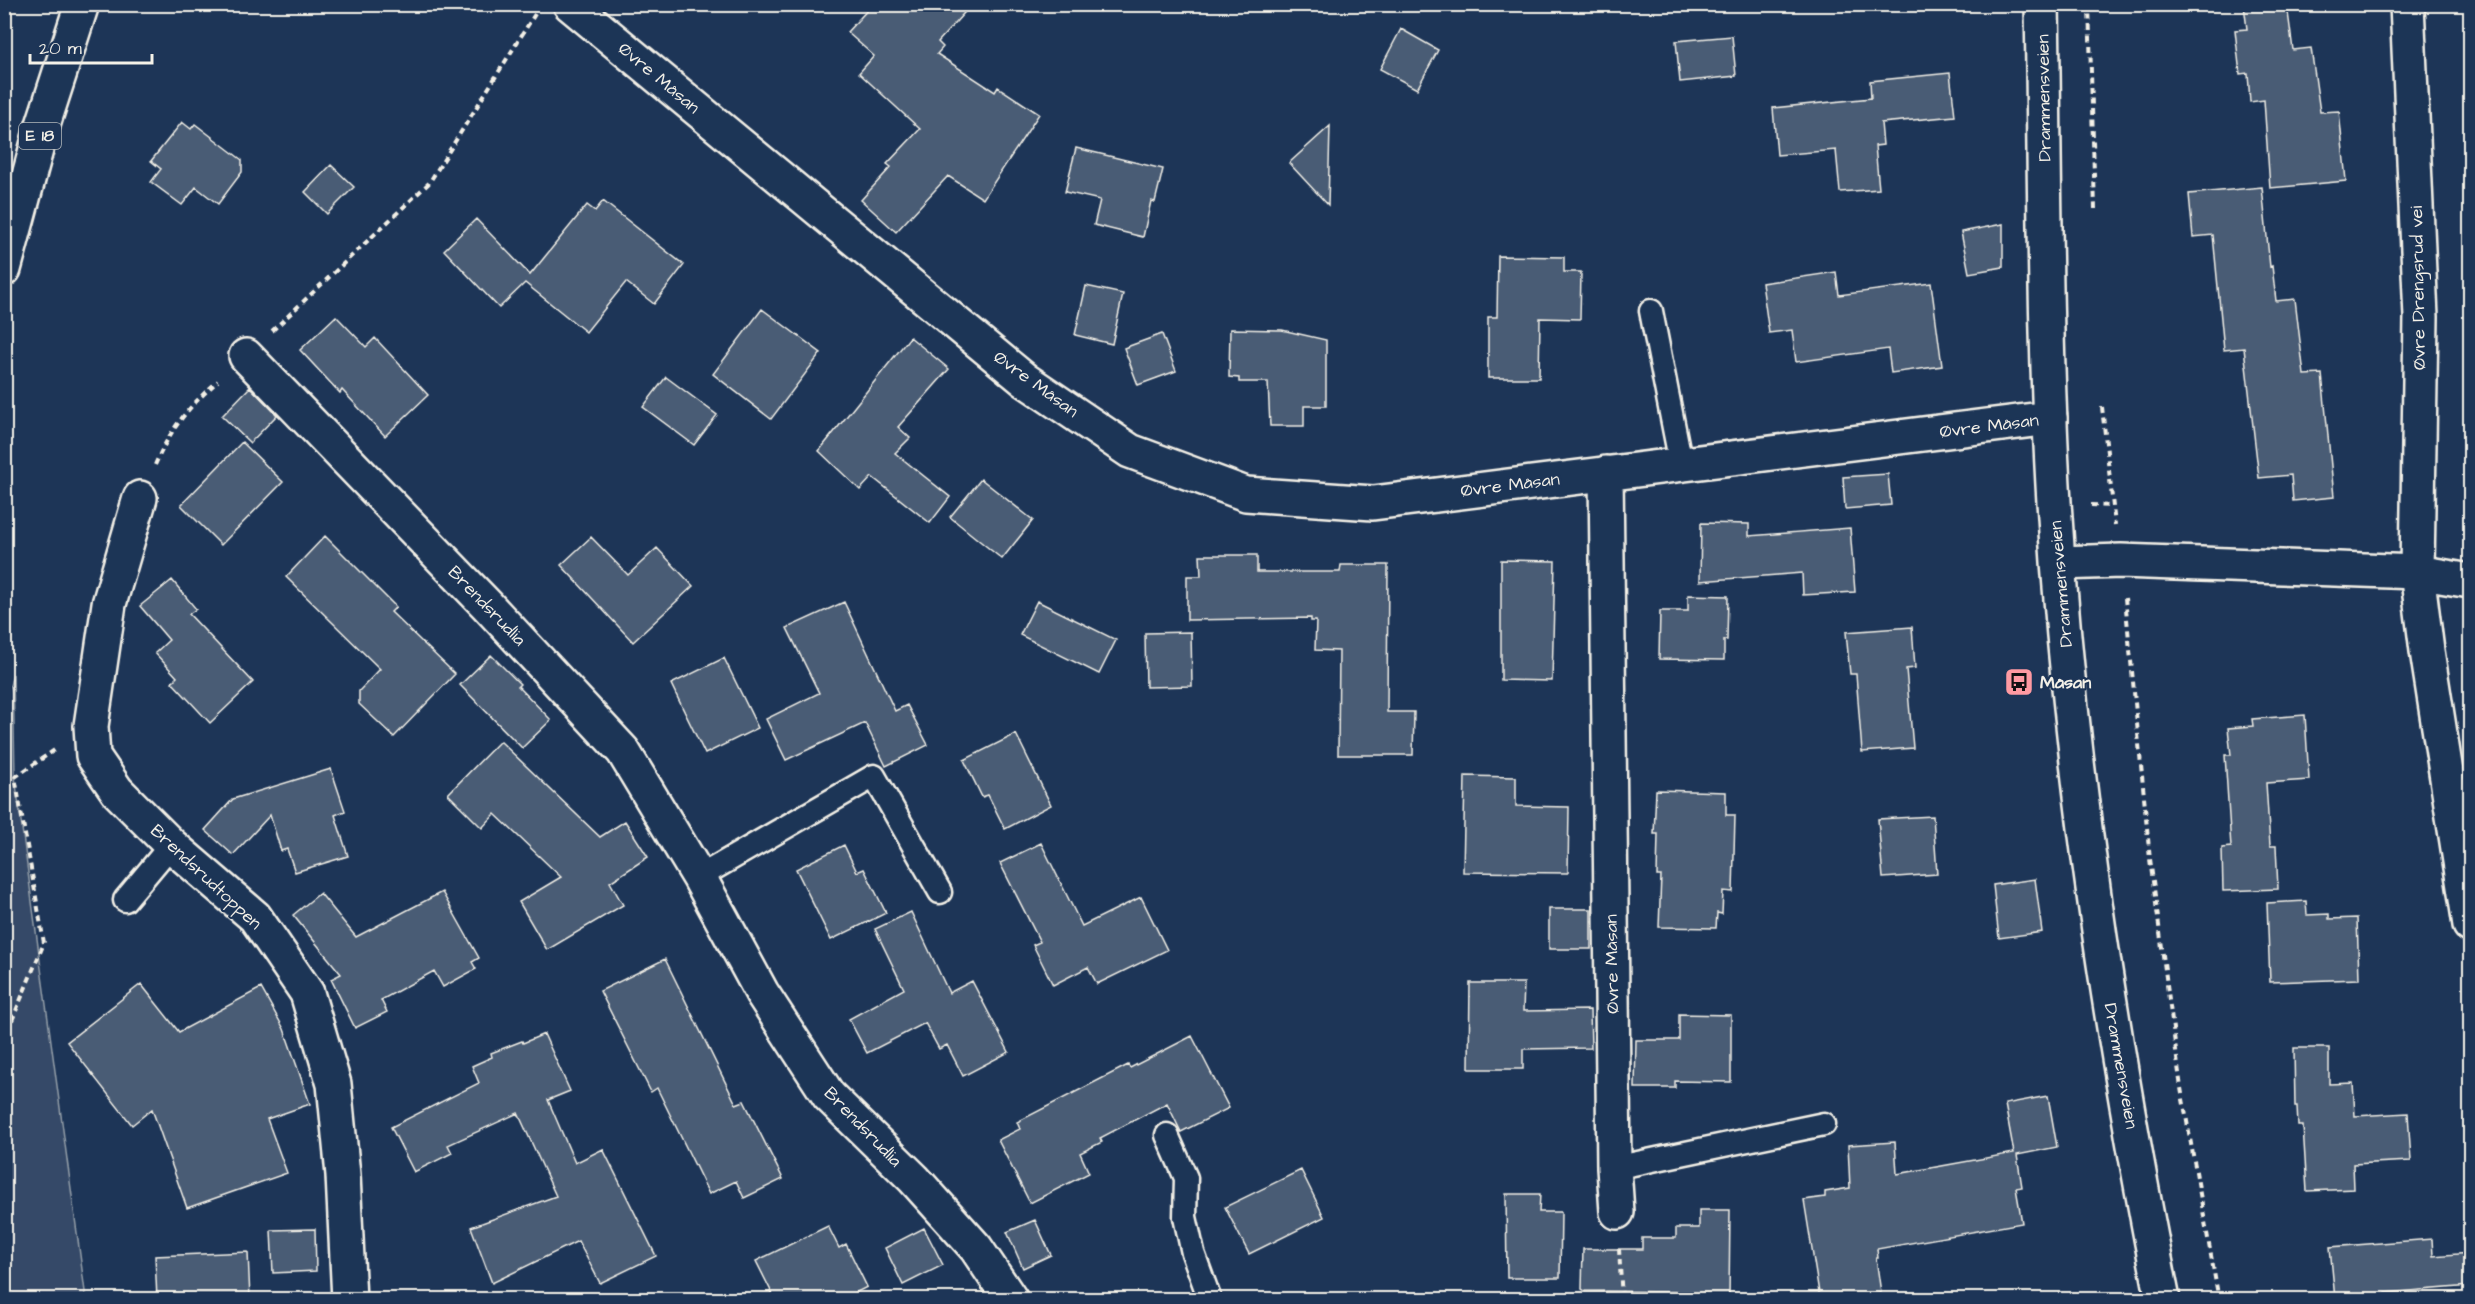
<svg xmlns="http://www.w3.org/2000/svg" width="2475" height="1304" font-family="'Architects Daughter',sans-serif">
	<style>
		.green { fill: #354a67; stroke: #949ea8; stroke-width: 1.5 }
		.building { fill: #485b74; stroke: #f4f1e8; stroke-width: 1.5 }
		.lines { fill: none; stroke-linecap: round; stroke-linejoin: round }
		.service-casing { stroke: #f4f1e8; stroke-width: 27 }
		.minor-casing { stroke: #f4f1e8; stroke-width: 38 }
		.secondary-casing { stroke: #f4f1e8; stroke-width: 38 }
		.motorway-casing { stroke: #f4f1e8; stroke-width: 38 }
		.path { stroke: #f4f1e8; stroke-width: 4; stroke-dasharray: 6 4.5; stroke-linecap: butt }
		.service { stroke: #1d3557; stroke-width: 22 }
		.minor { stroke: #1d3557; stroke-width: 33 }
		.secondary { stroke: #1d3557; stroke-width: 33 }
		.motorway { stroke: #1d3557; stroke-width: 33 }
		.labels { text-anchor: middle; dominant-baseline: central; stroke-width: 4.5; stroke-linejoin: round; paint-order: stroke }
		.shield { fill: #1d3557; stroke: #b4b9bc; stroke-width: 1.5 }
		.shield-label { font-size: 16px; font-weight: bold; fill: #f4f1e8 }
		.street-label { font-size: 18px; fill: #f4f1e8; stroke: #1d3557 }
		.poi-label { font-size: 18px; font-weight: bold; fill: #f4f1e8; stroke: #1d3557; text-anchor: start }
	</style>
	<rect width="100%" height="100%" fill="#1d3557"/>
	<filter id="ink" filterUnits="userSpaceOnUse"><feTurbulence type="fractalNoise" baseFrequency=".0167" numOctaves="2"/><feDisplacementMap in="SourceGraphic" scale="12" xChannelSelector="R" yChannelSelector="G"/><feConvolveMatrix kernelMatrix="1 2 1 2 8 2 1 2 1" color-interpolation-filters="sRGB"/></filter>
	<g filter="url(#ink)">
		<path class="green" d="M 13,674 L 15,777 L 86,1299 L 5,1299 L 4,709 Z"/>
		<path class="building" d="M 873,4 L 972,4 L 938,42 L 943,47 L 937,54 L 995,92 L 998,87 L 1039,114 L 983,199 L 948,176 L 896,232 L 861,200 L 891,167 L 887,164 L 920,129 L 859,73 L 874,56 L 847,32 Z
			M 2244,5 L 2287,5 L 2293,50 L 2311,48 L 2320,112 L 2339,111 L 2346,181 L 2270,188 L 2264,100 L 2250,102 L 2248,73 L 2240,74 L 2235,30 L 2247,29 Z
			M 1401,29 L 1438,50 L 1417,89 L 1380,69 Z
			M 1732,36 L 1736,76 L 1680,82 L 1676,41 Z
			M 1950,73 L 1955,116 L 1881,123 L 1883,145 L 1875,146 L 1879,189 L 1840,192 L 1836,150 L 1777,155 L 1773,108 L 1871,98 L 1870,81 Z
			M 182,122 L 191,129 L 195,124 L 242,160 L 242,172 L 218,204 L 196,187 L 182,205 L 151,182 L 161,169 L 151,161 Z
			M 1330,126 L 1328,205 L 1289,163 Z
			M 1076,148 L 1163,169 L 1155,202 L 1151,201 L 1143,237 L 1094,225 L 1100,200 L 1065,192 Z
			M 331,165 L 354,187 L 327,214 L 305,192 Z
			M 2262,187 L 2270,267 L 2272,266 L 2276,301 L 2295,299 L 2304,375 L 2322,374 L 2334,497 L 2293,501 L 2291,475 L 2259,478 L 2244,348 L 2224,350 L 2213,235 L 2193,237 L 2189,194 Z
			M 603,201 L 684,265 L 654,304 L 626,282 L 586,332 L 525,283 L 499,308 L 444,250 L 476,219 L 530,275 L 587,205 L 595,211 Z
			M 2003,224 L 2003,267 L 1969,273 L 1961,232 Z
			M 1498,256 L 1564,257 L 1564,272 L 1581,272 L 1580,319 L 1540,318 L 1539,378 L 1488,378 L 1488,317 L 1497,317 Z
			M 1836,272 L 1839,295 L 1931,283 L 1942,366 L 1891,373 L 1888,349 L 1796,362 L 1792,330 L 1769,333 L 1762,283 Z
			M 1086,286 L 1123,294 L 1112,344 L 1075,335 Z
			M 762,309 L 821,353 L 771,419 L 713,374 Z
			M 336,316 L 366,347 L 375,338 L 428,395 L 385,436 L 342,390 L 340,393 L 300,350 Z
			M 1230,329 L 1282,330 L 1326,340 L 1326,406 L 1304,406 L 1304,426 L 1270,426 L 1268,382 L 1239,382 L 1239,378 L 1229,377 Z
			M 1162,334 L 1176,371 L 1138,385 L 1124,348 Z
			M 910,337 L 949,369 L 898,427 L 910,438 L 895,453 L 950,497 L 930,523 L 872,477 L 860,490 L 819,451 Z
			M 666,377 L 717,415 L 694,445 L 643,407 Z
			M 250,387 L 277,415 L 250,443 L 222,416 Z
			M 242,442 L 283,482 L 221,545 L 181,505 Z
			M 1888,474 L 1891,505 L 1845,509 L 1843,477 Z
			M 981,479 L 1033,520 L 1002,559 L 950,517 Z
			M 1701,523 L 1749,524 L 1749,536 L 1850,528 L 1855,592 L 1803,595 L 1802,573 L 1700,581 Z
			M 325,536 L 396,607 L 391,612 L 455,674 L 394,737 L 359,704 L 359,691 L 380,669 L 286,577 Z
			M 591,537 L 628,575 L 657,548 L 693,586 L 633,642 L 561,565 Z
			M 1200,555 L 1257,555 L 1257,572 L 1340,572 L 1341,565 L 1388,565 L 1387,712 L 1414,712 L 1413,755 L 1338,755 L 1339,651 L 1315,650 L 1316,621 L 1311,621 L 1311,618 L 1187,620 L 1187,576 L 1201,576 Z
			M 1501,560 L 1555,561 L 1552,681 L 1501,680 Z
			M 172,580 L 196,609 L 189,614 L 253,682 L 210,723 L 172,682 L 177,677 L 155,653 L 169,640 L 140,606 Z
			M 1688,595 L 1728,596 L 1727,640 L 1724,640 L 1724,660 L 1659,659 L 1660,611 L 1688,611 Z
			M 1037,601 L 1116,640 L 1099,674 L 1020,635 Z
			M 844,602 L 895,711 L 907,705 L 928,745 L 886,766 L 865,723 L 786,760 L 766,719 L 819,693 L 787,628 Z
			M 1912,627 L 1915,668 L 1906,669 L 1913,748 L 1862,752 L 1856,674 L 1850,674 L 1846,632 Z
			M 1191,632 L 1192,686 L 1146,687 L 1145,633 Z
			M 491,655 L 520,684 L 518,686 L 551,720 L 522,748 L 460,685 Z
			M 724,658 L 758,728 L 705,754 L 671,684 Z
			M 2305,715 L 2309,780 L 2266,783 L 2270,846 L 2276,846 L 2278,889 L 2223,891 L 2222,848 L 2231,847 L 2225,755 L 2231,755 L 2228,728 L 2253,726 L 2252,719 Z
			M 1016,734 L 1051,805 L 1005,829 L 988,795 L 982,797 L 964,760 Z
			M 500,741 L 600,837 L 625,821 L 648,857 L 610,882 L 623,905 L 547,950 L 519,902 L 561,877 L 495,814 L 482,828 L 448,794 Z
			M 331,769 L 345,811 L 335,815 L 348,856 L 295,872 L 287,849 L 281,851 L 270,815 L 233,855 L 205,830 L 233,799 Z
			M 1465,776 L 1516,777 L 1516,806 L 1569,807 L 1568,873 L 1463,872 Z
			M 1656,790 L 1726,792 L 1726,815 L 1735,815 L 1733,892 L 1723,891 L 1722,914 L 1717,913 L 1716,928 L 1659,927 L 1661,876 L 1657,876 L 1658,834 L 1654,834 Z
			M 1933,816 L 1937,874 L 1883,878 L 1878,819 Z
			M 1041,843 L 1082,926 L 1141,897 L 1167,950 L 1097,984 L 1088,967 L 1053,985 L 1033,945 L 1040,942 L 1000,863 Z
			M 844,845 L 857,872 L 864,869 L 886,913 L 831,940 L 796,869 Z
			M 2035,879 L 2042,932 L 1999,938 L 1993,885 Z
			M 442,892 L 479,958 L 472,962 L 476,969 L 443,987 L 434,971 L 381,1000 L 387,1012 L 355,1028 L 331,979 L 341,974 L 293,915 L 320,893 L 356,937 Z
			M 2306,901 L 2307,915 L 2329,914 L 2329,919 L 2357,918 L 2359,979 L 2270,982 L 2267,903 Z
			M 1549,909 L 1591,909 L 1591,949 L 1549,949 Z
			M 911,912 L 949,993 L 972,981 L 1009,1052 L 963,1076 L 947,1045 L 939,1049 L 925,1023 L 867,1053 L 849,1019 L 904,989 L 875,929 Z
			M 665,959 L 736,1104 L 744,1101 L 783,1179 L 744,1198 L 736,1181 L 709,1194 L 657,1088 L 651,1092 L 600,991 Z
			M 1470,983 L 1524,983 L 1523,1011 L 1590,1010 L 1591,1048 L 1523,1049 L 1523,1069 L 1469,1069 Z
			M 141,984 L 179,1032 L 261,988 L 284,1029 L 310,1104 L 267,1119 L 287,1173 L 187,1208 L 152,1109 L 132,1125 L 67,1042 Z
			M 1679,1014 L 1731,1015 L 1731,1082 L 1675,1081 L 1675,1088 L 1635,1088 L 1636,1040 L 1679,1040 Z
			M 544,1034 L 570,1091 L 548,1100 L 575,1163 L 603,1149 L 656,1256 L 600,1283 L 578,1241 L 492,1283 L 471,1227 L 556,1196 L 518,1113 L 448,1145 L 452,1153 L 414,1172 L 391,1127 L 479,1083 L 472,1066 L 492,1057 L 491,1053 L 522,1041 L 523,1043 Z
			M 1192,1036 L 1229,1108 L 1181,1132 L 1167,1103 L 1100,1138 L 1102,1142 L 1080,1153 L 1089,1173 L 1030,1203 L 998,1140 L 1020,1129 L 1017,1122 L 1128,1065 L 1130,1068 Z
			M 2294,1048 L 2329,1048 L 2329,1084 L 2353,1083 L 2355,1116 L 2408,1113 L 2411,1161 L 2353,1164 L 2354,1189 L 2307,1191 L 2303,1126 L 2298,1126 L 2297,1106 L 2295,1106 Z
			M 2048,1096 L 2057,1147 L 2017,1155 L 2022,1187 L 2016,1188 L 2022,1223 L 1877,1249 L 1878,1258 L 1876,1258 L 1881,1293 L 1842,1299 L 1820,1299 L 1804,1200 L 1825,1197 L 1825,1192 L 1850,1188 L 1848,1145 L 1895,1142 L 1897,1174 L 2014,1153 L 2005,1104 Z
			M 1301,1170 L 1324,1217 L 1249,1254 L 1225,1207 Z
			M 1506,1194 L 1540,1194 L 1539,1212 L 1561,1212 L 1560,1278 L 1507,1278 Z
			M 1699,1210 L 1730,1210 L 1729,1299 L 1701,1299 L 1700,1294 L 1675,1294 L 1675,1292 L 1585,1291 L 1582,1289 L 1583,1249 L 1642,1249 L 1642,1238 L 1676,1238 L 1676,1228 L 1699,1228 Z
			M 1035,1220 L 1051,1255 L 1023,1268 L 1007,1232 Z
			M 828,1226 L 839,1248 L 846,1244 L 867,1287 L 843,1299 L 775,1299 L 756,1261 Z
			M 924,1228 L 943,1265 L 903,1285 L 885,1248 Z
			M 315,1229 L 316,1271 L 273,1273 L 271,1230 Z
			M 2432,1239 L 2433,1256 L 2470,1253 L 2470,1286 L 2386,1293 L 2386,1299 L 2335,1299 L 2330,1247 Z
			M 248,1252 L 250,1299 L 157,1299 L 155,1256 Z"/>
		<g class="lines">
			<g class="service-casing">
				<path id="service" d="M 1651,311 L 1681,464
					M 699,877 L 874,776 L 940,892
					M 125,900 L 171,845
					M 1167,1135 L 1186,1178 L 1185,1217 L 1193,1253 L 1210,1300
					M 1614,1168 L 1824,1124"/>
			</g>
			<g class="minor-casing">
				<path id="minor" d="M 570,4 L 1025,380 L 1130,451 L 1246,494 L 1373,503 L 2050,418
					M 2407,4 L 2421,317 L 2417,572 L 2427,651 L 2470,925
					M 246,356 L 487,605 L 623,751 L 699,877 L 762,993 L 829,1096 L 914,1179 L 976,1248 L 1011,1300
					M 1606,473 L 1614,1168 L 1617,1212
					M 140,498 L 109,604 L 91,726 L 93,756 L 117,791 L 171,845 L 255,917 L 307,993 L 334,1084 L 343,1175 L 349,1300
					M 2059,563 L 2121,561 L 2417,572 L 2470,581"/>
			</g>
			<g class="secondary-casing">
				<path id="secondary" d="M 2042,4 C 2045,170 2044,337 2054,502 C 2070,770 2111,1036 2163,1300"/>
			</g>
			<g class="motorway-casing">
				<path id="motorway" d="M 4,269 L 41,131 L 82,4"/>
			</g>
			<path class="path" d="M 2089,4 L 2095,209
				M 272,331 L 429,183 L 535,14
				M 2102,407 L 2115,525
				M 155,465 C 171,428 188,407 218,381
				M 2091,505 L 2111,506
				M 2125,598 L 2150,859 L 2181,1088 L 2219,1300
				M 4,1040 L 44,943 L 15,777 L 56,749
				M 1619,1249 L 1622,1300"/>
			<use href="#service" class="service"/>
			<use href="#minor" class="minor"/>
			<use href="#secondary" class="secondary"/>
			<use href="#motorway" class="motorway"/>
		</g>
	</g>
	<defs>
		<g id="bus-square" transform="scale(1.5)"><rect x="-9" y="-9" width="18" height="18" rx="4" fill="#ff9aa2" stroke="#1d3557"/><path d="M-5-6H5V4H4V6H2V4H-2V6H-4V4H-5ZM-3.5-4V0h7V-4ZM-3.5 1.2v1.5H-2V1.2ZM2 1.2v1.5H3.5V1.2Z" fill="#111"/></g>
	</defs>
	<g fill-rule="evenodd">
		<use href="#bus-square" x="2019" y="682"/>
	</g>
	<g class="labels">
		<rect class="shield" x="19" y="123" width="42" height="26" rx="4.5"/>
		<g class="shield-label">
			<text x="40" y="136">E 18</text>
		</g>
		<g class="street-label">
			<text transform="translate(659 78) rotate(40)">Øvre Måsan</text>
			<text transform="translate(2044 98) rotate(-91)">Drammensveien</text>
			<text transform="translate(2418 288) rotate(-91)">Øvre Drengsrud vei</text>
			<text transform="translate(1036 384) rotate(36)">Øvre Måsan</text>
			<text transform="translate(1989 426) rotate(-7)">Øvre Måsan</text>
			<text transform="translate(1510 485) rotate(-7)">Øvre Måsan</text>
			<text transform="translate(2061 584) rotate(-95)">Drammensveien</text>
			<text transform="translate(487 606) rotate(46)">Brendsrudlia</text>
			<text transform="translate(206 877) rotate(43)">Brendsrudtoppen</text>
			<text transform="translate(1612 964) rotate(-91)">Øvre Måsan</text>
			<text transform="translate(2121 1066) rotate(80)">Drammensveien</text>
			<text transform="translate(863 1127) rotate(46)">Brendsrudlia</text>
		</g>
		<g class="poi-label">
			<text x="2040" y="682">Måsan</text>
		</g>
	</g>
	<rect width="2475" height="1304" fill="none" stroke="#1d3557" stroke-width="24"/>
	<rect x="12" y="12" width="2451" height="1280" fill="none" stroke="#f4f1e8" stroke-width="2" filter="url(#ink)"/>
	<path d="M30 54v9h122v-9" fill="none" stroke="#f4f1e8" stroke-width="3"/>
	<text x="39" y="54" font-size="18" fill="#f4f1e8" stroke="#1d3557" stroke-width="4.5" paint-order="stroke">20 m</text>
</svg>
